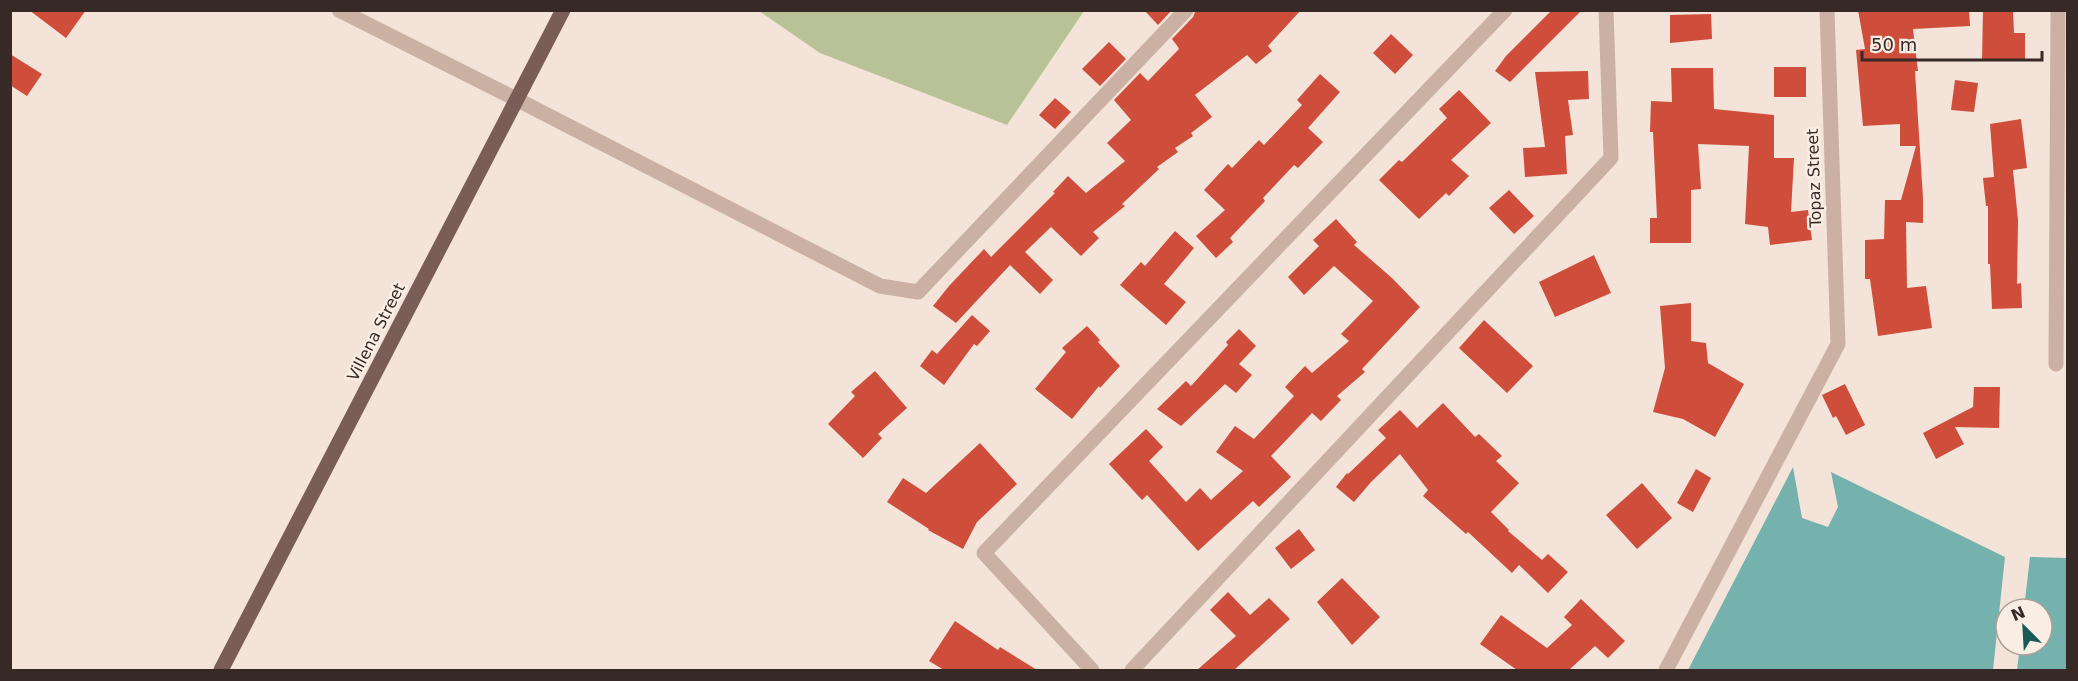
<svg xmlns="http://www.w3.org/2000/svg" width="2078" height="681" font-family="'DejaVu Sans',sans-serif">
	<style>
		.green { fill: #b9c297 }
		.water { fill: #75b1ad }
		.building { fill: #ce4d3b }
		.lines { fill: none; stroke-linecap: round; stroke-linejoin: round }
		.minor { stroke: #cbb1a3; stroke-width: 15 }
		.major { stroke: #795d56; stroke-width: 15 }
		.labels { text-anchor: middle; dominant-baseline: central; stroke-width: 5; stroke-linejoin: round; paint-order: stroke }
		.street-label { font-size: 16px; fill: #362926; stroke: #faeee4 }
	</style>
	<rect width="100%" height="100%" fill="#f3e3d8"/>
	<path class="green" d="M 759,11 L 1084,11 L 1007,125 L 820,53 Z"/>
	<path class="water" d="M 1793,467 L 1802,518 L 1828,527 L 1838,507 L 1831,472 L 2005,557 L 1993,670 L 1688,670 Z
		M 2030,557 L 2067,558 L 2067,670 L 2017,670 L 2020,645 L 2042,645 L 2042,609 L 2024,609 Z"/>
	<path class="building" d="M 29,10 L 86,10 L 66,38 Z
		M 1144,10 L 1172,10 L 1158,25 Z
		M 1196,10 L 1301,10 L 1268,46 L 1272,51 L 1256,64 L 1247,55 L 1195,95 L 1212,117 L 1191,133 L 1193,136 L 1175,148 L 1178,152 L 1157,167 L 1159,169 L 1122,204 L 1125,206 L 1093,232 L 1099,238 L 1081,256 L 1051,227 L 1025,252 L 1053,280 L 1040,294 L 1010,265 L 956,323 L 933,306 L 949,286 L 984,249 L 991,257 L 1055,193 L 1053,192 L 1068,176 L 1086,193 L 1125,161 L 1107,143 L 1131,120 L 1114,100 L 1140,73 L 1148,81 L 1179,49 L 1178,47 L 1172,39 L 1193,17 Z
		M 1552,10 L 1582,10 L 1510,82 L 1495,71 L 1506,56 Z
		M 1858,10 L 1969,10 L 1970,26 L 1913,29 L 1918,71 L 1915,71 L 1923,198 L 1923,223 L 1906,222 L 1907,288 L 1926,286 L 1932,328 L 1878,336 L 1870,279 L 1865,279 L 1865,240 L 1884,239 L 1885,200 L 1901,200 L 1916,146 L 1900,146 L 1900,124 L 1863,126 L 1856,50 L 1865,49 Z
		M 1983,10 L 2013,10 L 2014,33 L 2025,33 L 2025,60 L 1982,60 Z
		M 1711,14 L 1712,39 L 1670,43 L 1670,15 Z
		M 1391,34 L 1413,55 L 1395,74 L 1373,53 Z
		M 1109,42 L 1126,59 L 1100,86 L 1082,69 Z
		M 10,54 L 42,74 L 27,96 L 10,85 Z
		M 1774,67 L 1806,67 L 1806,97 L 1774,97 Z
		M 1671,68 L 1713,68 L 1714,109 L 1774,115 L 1774,158 L 1794,158 L 1791,212 L 1808,210 L 1812,240 L 1770,245 L 1768,227 L 1745,224 L 1749,146 L 1698,144 L 1701,189 L 1691,190 L 1691,243 L 1650,243 L 1650,218 L 1657,218 L 1653,132 L 1650,132 L 1651,101 L 1672,102 Z
		M 1588,71 L 1589,99 L 1568,100 L 1573,135 L 1565,136 L 1567,174 L 1525,177 L 1523,148 L 1545,147 L 1535,72 Z
		M 1320,74 L 1340,92 L 1308,128 L 1323,142 L 1298,168 L 1294,165 L 1263,198 L 1265,201 L 1230,238 L 1233,242 L 1216,258 L 1196,236 L 1225,210 L 1204,190 L 1228,164 L 1232,168 L 1259,140 L 1264,145 L 1302,105 L 1297,100 Z
		M 1955,80 L 1978,83 L 1974,112 L 1951,110 Z
		M 1459,90 L 1491,123 L 1451,160 L 1469,176 L 1449,196 L 1446,193 L 1419,219 L 1379,180 L 1399,160 L 1402,162 L 1447,118 L 1439,109 Z
		M 1055,98 L 1071,112 L 1055,129 L 1039,115 Z
		M 2021,119 L 2027,168 L 2013,170 L 2018,220 L 2017,284 L 2021,283 L 2022,308 L 1992,309 L 1990,264 L 1988,264 L 1988,206 L 1986,206 L 1983,178 L 1994,177 L 1990,124 Z
		M 1509,190 L 1534,216 L 1514,234 L 1489,208 Z
		M 1336,219 L 1357,242 L 1354,245 L 1392,278 L 1420,307 L 1362,369 L 1365,372 L 1337,396 L 1341,400 L 1321,421 L 1312,413 L 1271,456 L 1291,477 L 1259,507 L 1253,501 L 1198,551 L 1147,495 L 1142,500 L 1109,464 L 1146,429 L 1163,447 L 1149,461 L 1186,502 L 1200,488 L 1211,500 L 1243,471 L 1216,452 L 1235,426 L 1254,439 L 1294,396 L 1285,387 L 1305,366 L 1312,373 L 1349,341 L 1341,334 L 1373,301 L 1334,266 L 1304,295 L 1288,277 L 1319,246 L 1313,240 Z
		M 1175,231 L 1194,248 L 1164,284 L 1186,302 L 1166,325 L 1120,285 L 1141,262 L 1145,266 Z
		M 1594,255 L 1611,293 L 1555,317 L 1539,282 Z
		M 1691,303 L 1691,341 L 1706,343 L 1708,363 L 1744,384 L 1715,437 L 1683,419 L 1653,412 L 1665,368 L 1660,306 Z
		M 972,315 L 990,331 L 977,346 L 974,344 L 944,385 L 920,366 L 932,350 L 937,354 Z
		M 1484,320 L 1533,366 L 1507,393 L 1459,348 Z
		M 1087,326 L 1100,340 L 1098,342 L 1120,366 L 1100,388 L 1099,386 L 1072,419 L 1035,389 L 1066,352 L 1062,348 Z
		M 1239,329 L 1256,346 L 1239,364 L 1252,375 L 1236,393 L 1225,384 L 1181,426 L 1157,409 L 1186,381 L 1191,386 L 1228,345 L 1226,342 Z
		M 875,371 L 907,408 L 878,434 L 882,438 L 863,458 L 828,424 L 855,396 L 851,392 Z
		M 1845,384 L 1865,425 L 1846,435 L 1836,416 L 1833,418 L 1822,395 Z
		M 1974,387 L 2000,387 L 1999,428 L 1955,427 L 1964,444 L 1936,459 L 1923,433 L 1973,407 Z
		M 1443,403 L 1475,437 L 1479,434 L 1502,456 L 1496,461 L 1519,483 L 1491,512 L 1509,530 L 1508,531 L 1542,560 L 1548,554 L 1568,572 L 1548,593 L 1519,565 L 1512,573 L 1468,532 L 1466,534 L 1423,496 L 1428,490 L 1400,454 L 1371,482 L 1354,502 L 1336,487 L 1347,473 L 1348,474 L 1386,438 L 1378,430 L 1400,410 L 1417,428 Z
		M 980,443 L 1017,484 L 977,522 L 963,549 L 928,530 L 929,529 L 887,502 L 903,478 L 926,493 Z
		M 1696,469 L 1711,478 L 1693,512 L 1677,503 Z
		M 1642,483 L 1672,518 L 1637,549 L 1606,515 Z
		M 1299,529 L 1315,550 L 1291,569 L 1275,548 Z
		M 1342,578 L 1380,617 L 1352,645 L 1317,602 Z
		M 1228,592 L 1250,615 L 1269,598 L 1290,619 L 1234,670 L 1197,670 L 1236,636 L 1210,610 Z
		M 1581,599 L 1625,641 L 1608,658 L 1595,646 L 1569,670 L 1517,670 L 1480,644 L 1501,615 L 1547,648 L 1572,625 L 1564,617 Z
		M 955,621 L 998,650 L 1000,647 L 1037,670 L 944,670 L 929,661 Z"/>
	<g class="lines">
		<path class="minor" d="M 339,10 L 516,99 L 880,286 L 918,292 L 1186,10
			M 2056,364 L 2058,10
			M 1092,670 L 984,553 L 1505,10
			M 1132,670 L 1611,158 L 1606,10
			M 1666,670 L 1838,344 L 1827,10"/>
		<path class="major" d="M 221,670 L 563,10"/>
	</g>
	<g class="labels">
		<g class="street-label">
			<text transform="translate(1814 178) rotate(-92)">Topaz Street</text>
			<text transform="translate(376 332) rotate(-63)">Villena Street</text>
		</g>
	</g>
	<rect width="2078" height="681" fill="none" stroke="#362926" stroke-width="24"/>
	<g transform="translate(2024 627) rotate(336)"><circle r="28" fill="#faeee4" stroke="#ac9f98" stroke-width="1.5"/>
	<path d="M0-4.5L10 22L0 15L-10 22Z" fill="#195a56"/>
	<text y="-9" font-size="16" font-weight="bold" text-anchor="middle" fill="#362926">N</text>
	</g>
	<path d="M1862 51v9h180v-9" fill="none" stroke="#362926" stroke-width="3"/>
	<text x="1871" y="51" font-size="18" fill="#362926" stroke="#faeee4" stroke-width="4.5" paint-order="stroke">50 m</text>
</svg>
